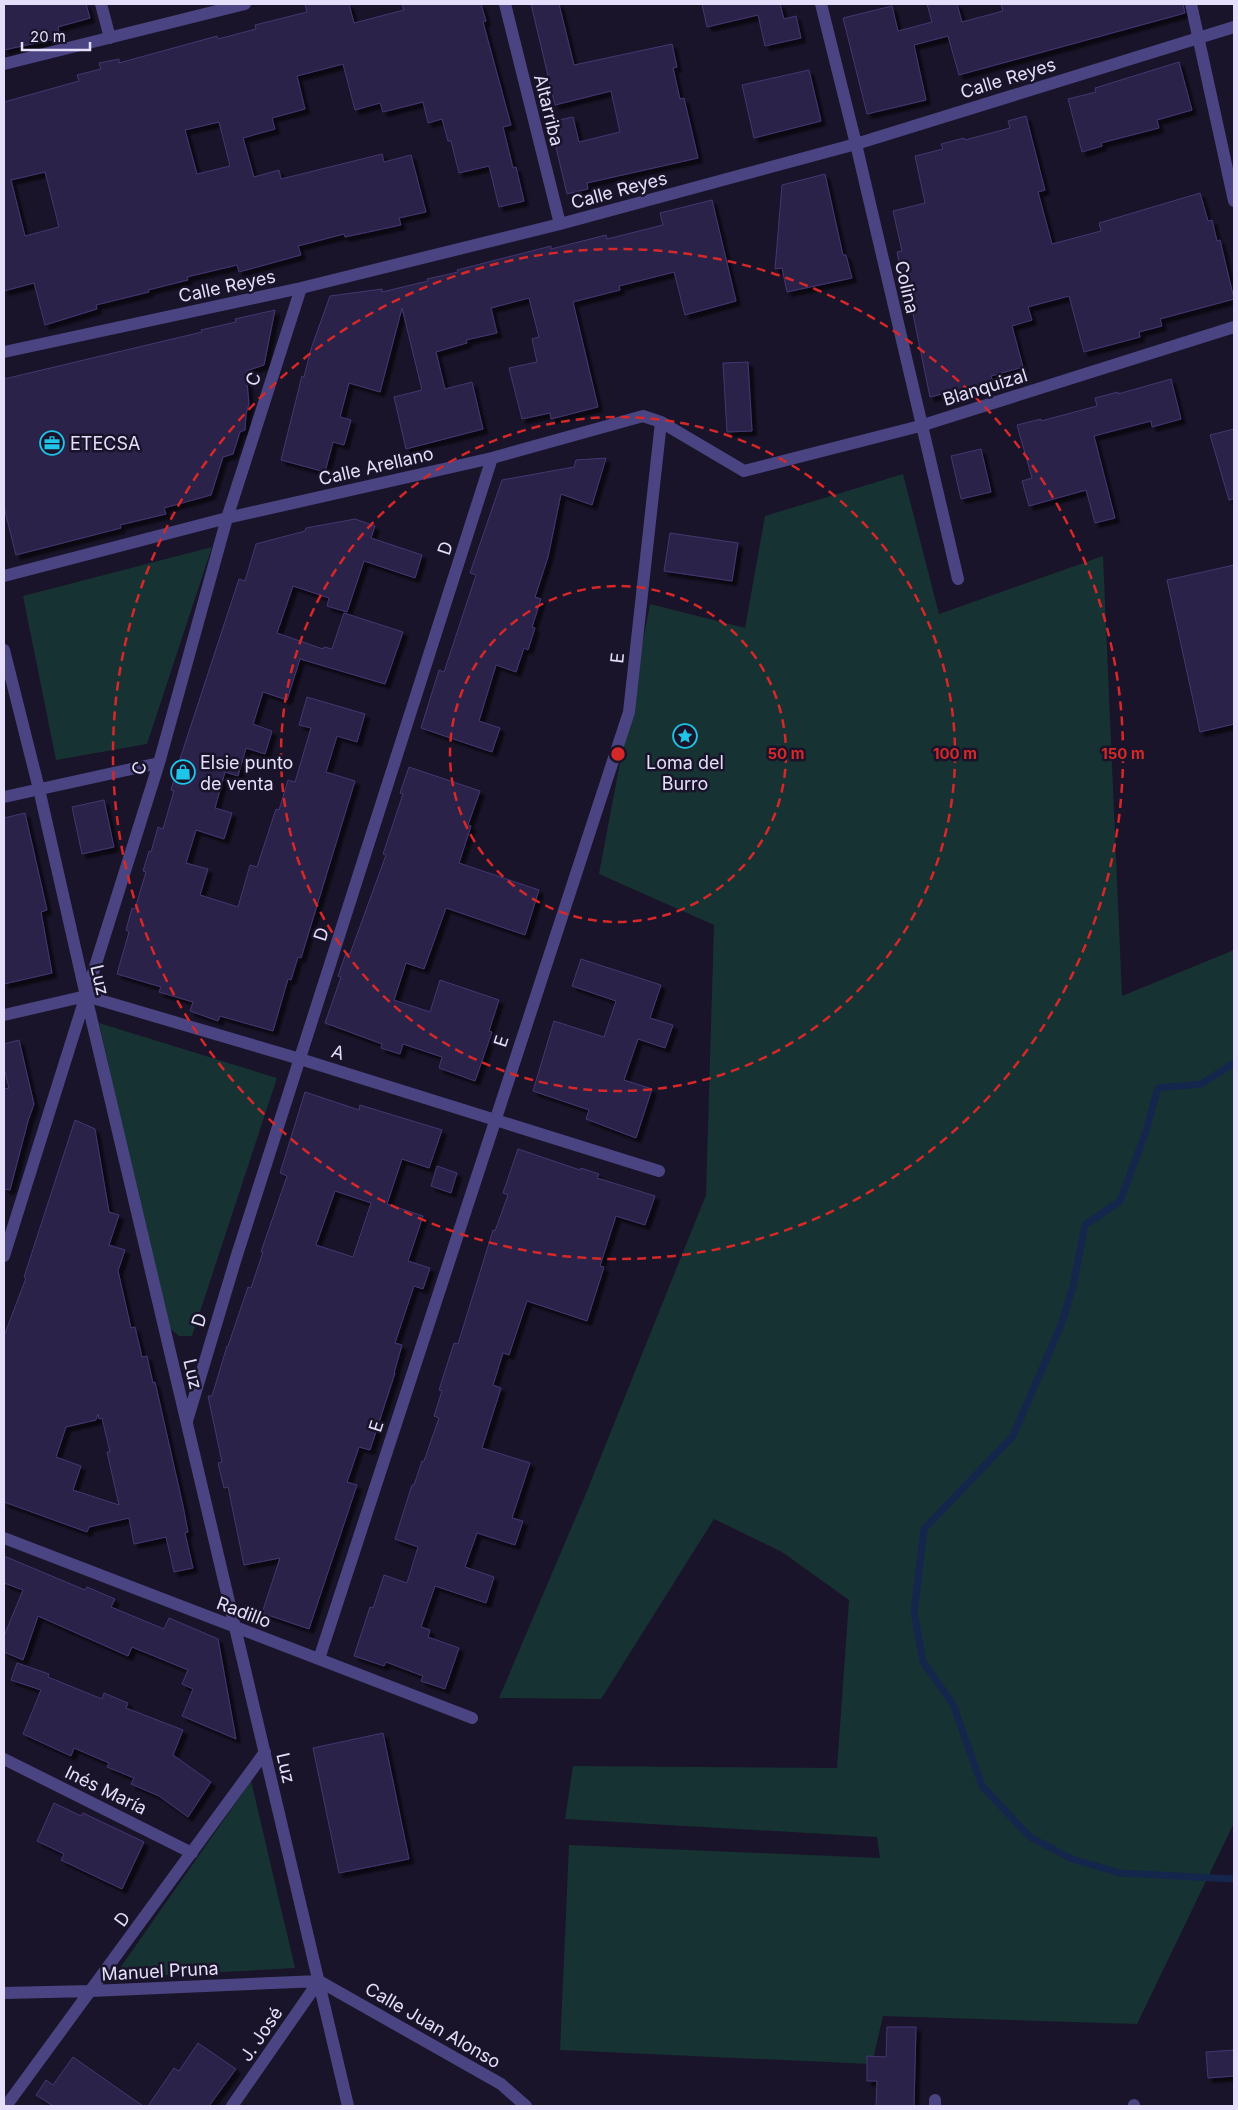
<svg xmlns="http://www.w3.org/2000/svg" width="1238" height="2110" font-family="Inter,sans-serif">
	<style>
		.green { fill: #173233 }
		.lines { fill: none; stroke-linecap: round; stroke-linejoin: round }
		.stream { stroke: #15264c; stroke-width: 7 }
		.building { fill: #2c2248; stroke: #463672; fill-rule: evenodd; filter: url(#shadow) }
		.minor { stroke: #4b4483; stroke-width: 12 }
		.ring { fill: none; stroke: #d62828; stroke-width: 2.5; stroke-dasharray: 9 6 }
		.labels { text-anchor: middle; dominant-baseline: central; stroke-width: 5; stroke-linejoin: round; paint-order: stroke }
		.street-label { font-size: 18px; fill: #e5dffc; stroke: #191429 }
		.poi-label { font-size: 18px; fill: #e5dffc; stroke: #191429; text-anchor: start }
		.centre { fill: #d62828; stroke: #191429; stroke-width: 2.5 }
		.ring-label { font-size: 15px; text-anchor: middle; font-weight: bold; fill: #d62828; stroke: #191429; stroke-width: 5; stroke-linejoin: round; paint-order: stroke }
	</style>
	<defs>
		<filter id="shadow"><feDropShadow dx="4.5" dy="4.5" stdDeviation="1" flood-color="#0009"/></filter>
	</defs>
	<rect width="100%" height="100%" fill="#191429"/>
	<path class="green" d="M 903,474 L 939,614 L 1103,556 L 1122,996 L 1234,950 L 1234,1823 L 1137,2024 L 883,2016 L 872,2064 L 560,2050 L 569,1845 L 880,1858 L 877,1837 L 565,1819 L 573,1766 L 837,1768 L 849,1600 L 782,1552 L 714,1519 L 601,1699 L 499,1698 L 587,1491 L 706,1195 L 714,925 L 599,874 L 650,604 L 745,628 L 765,516 Z
		M 212,547 L 147,744 L 56,760 L 23,596 Z
		M 99,1023 L 277,1078 L 192,1336 L 179,1336 L 167,1326 Z
		M 251,1781 L 295,1968 L 113,1978 Z"/>
	<g class="lines">
		<path class="stream" d="M 1234,1063 L 1201,1084 L 1158,1088 L 1145,1134 L 1120,1201 L 1085,1225 L 1073,1286 L 1061,1325 L 1013,1436 L 924,1529 L 914,1612 L 923,1662 L 953,1704 L 982,1786 L 1030,1837 L 1072,1859 L 1120,1873 L 1234,1879"/>
	</g>
	<path class="building" d="M 4,4 L 86,4 L 90,18 L 58,27 L 60,38 L 4,50 Z
		M 305,4 L 349,4 L 354,23 L 404,10 L 402,4 L 481,4 L 486,21 L 483,22 L 511,125 L 503,127 L 513,168 L 516,167 L 524,201 L 499,207 L 489,166 L 459,173 L 451,141 L 448,141 L 442,119 L 428,123 L 423,102 L 383,112 L 380,103 L 355,110 L 343,64 L 297,76 L 305,109 L 272,118 L 275,129 L 243,138 L 254,177 L 279,170 L 281,179 L 382,154 L 384,162 L 411,155 L 426,212 L 399,218 L 401,225 L 345,237 L 344,234 L 298,246 L 301,255 L 239,272 L 237,265 L 187,277 L 188,280 L 148,290 L 149,292 L 96,305 L 97,309 L 45,325 L 34,283 L 4,291 L 4,102 L 79,81 L 77,75 L 101,69 L 99,63 L 119,59 L 119,63 L 217,36 L 218,39 L 256,29 L 255,25 L 307,12 ZM 219,122 L 230,166 L 197,174 L 185,130 ZM 45,172 L 59,227 L 25,236 L 11,180 Z
		M 531,4 L 559,4 L 574,65 L 672,44 L 677,67 L 673,68 L 680,99 L 684,98 L 698,158 L 587,183 L 588,189 L 567,194 L 550,122 L 573,117 L 579,142 L 620,132 L 611,91 L 555,105 Z
		M 702,4 L 780,4 L 784,19 L 796,16 L 801,38 L 765,46 L 758,15 L 707,27 Z
		M 927,4 L 957,4 L 962,22 L 1003,11 L 1001,4 L 1183,4 L 1185,13 L 959,75 L 948,36 L 914,45 L 926,100 L 867,114 L 843,18 L 892,6 L 898,31 L 932,22 Z
		M 1179,62 L 1192,110 L 1157,120 L 1159,128 L 1101,143 L 1102,146 L 1082,152 L 1068,99 L 1096,92 L 1095,88 Z
		M 809,70 L 821,121 L 754,138 L 742,85 Z
		M 1026,116 L 1045,190 L 1038,192 L 1052,244 L 1101,231 L 1099,223 L 1200,193 L 1208,221 L 1212,220 L 1217,241 L 1220,240 L 1234,299 L 1160,319 L 1162,326 L 1139,332 L 1140,337 L 1084,352 L 1069,296 L 1028,307 L 1032,320 L 1012,326 L 1023,367 L 991,376 L 993,382 L 930,397 L 913,314 L 910,314 L 903,284 L 897,252 L 902,251 L 893,211 L 925,203 L 915,156 L 943,149 L 941,144 L 964,138 L 965,140 L 1010,128 L 1008,121 Z
		M 825,174 L 843,255 L 846,255 L 852,278 L 787,292 L 782,268 L 775,269 L 782,185 Z
		M 712,200 L 736,301 L 685,315 L 674,272 L 619,286 L 620,290 L 573,302 L 598,407 L 551,419 L 550,413 L 522,419 L 509,368 L 537,362 L 532,339 L 539,337 L 529,298 L 491,308 L 497,333 L 466,340 L 467,343 L 436,352 L 445,389 L 472,382 L 483,429 L 406,449 L 394,397 L 422,390 L 402,308 L 380,392 L 349,383 L 340,417 L 351,420 L 344,445 L 333,442 L 325,472 L 281,460 L 302,376 L 304,377 L 311,349 L 330,296 L 382,289 L 382,292 L 428,281 L 427,279 L 458,272 L 457,270 L 551,246 L 551,249 L 606,235 L 607,239 L 663,225 L 660,213 Z
		M 275,310 L 264,365 L 246,371 L 249,404 L 246,414 L 245,430 L 240,432 L 233,454 L 223,457 L 211,495 L 164,508 L 166,514 L 120,525 L 121,528 L 16,555 L 4,507 L 4,379 L 202,332 L 201,330 L 236,322 L 235,319 Z
		M 748,362 L 752,431 L 727,432 L 723,363 Z
		M 1171,379 L 1181,419 L 1152,427 L 1151,421 L 1094,436 L 1115,518 L 1095,523 L 1086,490 L 1029,506 L 1022,481 L 1032,478 L 1017,425 L 1041,419 L 1041,421 L 1097,406 L 1095,398 L 1118,392 L 1118,394 Z
		M 1234,429 L 1234,499 L 1229,500 L 1210,435 Z
		M 981,449 L 991,492 L 961,499 L 951,456 Z
		M 606,458 L 592,505 L 561,494 L 548,557 L 535,597 L 541,599 L 532,627 L 535,628 L 528,650 L 524,648 L 516,672 L 496,665 L 479,721 L 500,728 L 492,752 L 421,728 L 439,670 L 444,672 L 476,575 L 470,573 L 502,480 L 574,467 L 576,460 Z
		M 355,519 L 375,526 L 371,538 L 422,555 L 415,578 L 364,561 L 347,612 L 327,606 L 329,598 L 293,586 L 277,633 L 323,649 L 324,647 L 332,649 L 344,613 L 403,632 L 385,684 L 300,659 L 287,700 L 263,692 L 253,724 L 272,731 L 265,754 L 246,748 L 238,776 L 225,772 L 215,808 L 232,813 L 224,839 L 196,830 L 186,863 L 208,869 L 200,895 L 238,907 L 250,865 L 257,867 L 276,809 L 279,810 L 288,780 L 295,782 L 311,728 L 299,725 L 307,697 L 365,714 L 357,742 L 337,736 L 326,772 L 355,781 L 301,958 L 298,957 L 291,980 L 288,979 L 273,1031 L 220,1016 L 218,1021 L 190,1011 L 193,1002 L 159,992 L 161,987 L 117,974 L 129,932 L 126,930 L 132,908 L 135,909 L 146,872 L 143,871 L 149,851 L 151,852 L 158,827 L 163,829 L 174,791 L 171,790 L 179,762 L 239,579 L 245,581 L 256,544 L 305,531 L 306,528 Z
		M 670,533 L 738,543 L 732,581 L 664,571 Z
		M 1234,565 L 1234,724 L 1200,732 L 1167,580 Z
		M 409,767 L 480,791 L 468,825 L 471,826 L 459,863 L 539,890 L 525,935 L 446,908 L 424,969 L 406,963 L 394,1000 L 430,1012 L 440,980 L 499,1000 L 489,1031 L 492,1032 L 475,1081 L 439,1068 L 442,1057 L 403,1044 L 400,1054 L 381,1048 L 382,1044 L 325,1023 L 341,977 L 338,976 L 346,953 L 350,954 L 386,855 L 383,854 L 403,794 L 400,793 Z
		M 104,800 L 114,847 L 82,854 L 72,807 Z
		M 25,813 L 47,910 L 41,912 L 52,973 L 4,984 L 4,818 Z
		M 581,959 L 661,985 L 650,1018 L 673,1025 L 665,1048 L 638,1039 L 624,1080 L 652,1089 L 636,1138 L 586,1119 L 589,1110 L 533,1091 L 554,1021 L 604,1037 L 616,1001 L 572,986 Z
		M 19,1040 L 34,1104 L 28,1121 L 10,1190 L 4,1189 L 4,1089 L 9,1088 L 4,1068 L 4,1044 Z
		M 305,1092 L 359,1110 L 360,1105 L 442,1130 L 429,1168 L 402,1159 L 387,1204 L 423,1216 L 408,1261 L 430,1268 L 423,1289 L 414,1286 L 395,1343 L 402,1345 L 394,1373 L 395,1373 L 370,1450 L 359,1447 L 347,1482 L 357,1485 L 309,1629 L 262,1613 L 280,1558 L 244,1565 L 228,1487 L 224,1488 L 218,1463 L 222,1462 L 208,1396 L 212,1396 L 227,1346 L 228,1346 L 248,1287 L 251,1288 L 263,1252 L 261,1252 L 287,1176 L 280,1173 ZM 335,1191 L 371,1203 L 353,1257 L 316,1245 Z
		M 75,1120 L 95,1129 L 109,1212 L 119,1215 L 109,1245 L 125,1250 L 118,1271 L 131,1328 L 135,1327 L 142,1357 L 147,1356 L 153,1383 L 155,1382 L 183,1506 L 188,1532 L 185,1533 L 193,1568 L 174,1572 L 166,1537 L 134,1544 L 129,1518 L 89,1527 L 87,1532 L 4,1502 L 4,1336 L 26,1278 L 24,1277 ZM 98,1414 L 99,1419 L 102,1418 L 110,1452 L 107,1452 L 119,1505 L 73,1490 L 81,1466 L 56,1457 L 66,1427 L 96,1420 Z
		M 518,1149 L 580,1170 L 581,1168 L 599,1174 L 597,1178 L 655,1196 L 645,1225 L 616,1216 L 600,1266 L 604,1267 L 587,1321 L 527,1301 L 509,1355 L 503,1353 L 493,1385 L 501,1388 L 482,1448 L 530,1463 L 512,1518 L 523,1521 L 515,1545 L 477,1533 L 465,1567 L 494,1577 L 486,1603 L 435,1586 L 421,1627 L 430,1630 L 428,1637 L 459,1648 L 445,1689 L 421,1681 L 423,1676 L 386,1662 L 384,1666 L 354,1656 L 370,1607 L 373,1608 L 384,1575 L 407,1583 L 418,1547 L 395,1539 L 412,1485 L 414,1485 L 422,1461 L 424,1461 L 439,1418 L 434,1416 L 442,1391 L 439,1390 L 454,1343 L 458,1344 L 493,1230 L 495,1231 L 508,1195 L 503,1193 Z
		M 437,1166 L 457,1173 L 451,1193 L 431,1186 Z
		M 4,1556 L 85,1590 L 87,1587 L 115,1599 L 111,1607 L 164,1629 L 169,1618 L 218,1639 L 236,1739 L 182,1716 L 193,1689 L 182,1684 L 188,1670 L 132,1647 L 128,1656 L 38,1616 L 23,1660 L 4,1652 L 4,1636 L 23,1590 L 4,1583 Z
		M 17,1663 L 49,1674 L 48,1677 L 102,1699 L 104,1693 L 128,1703 L 126,1708 L 183,1730 L 173,1755 L 211,1782 L 188,1817 L 159,1796 L 131,1784 L 134,1778 L 107,1767 L 109,1763 L 74,1748 L 71,1756 L 23,1734 L 41,1690 L 11,1680 Z
		M 383,1733 L 409,1859 L 339,1873 L 313,1748 Z
		M 54,1803 L 81,1816 L 83,1813 L 144,1842 L 122,1889 L 61,1860 L 64,1854 L 37,1841 Z
		M 887,2027 L 916,2027 L 914,2106 L 876,2106 L 877,2081 L 867,2081 L 867,2056 L 886,2057 Z
		M 198,2043 L 236,2069 L 209,2106 L 148,2106 L 174,2068 L 179,2071 Z
		M 1234,2050 L 1234,2076 L 1208,2078 L 1206,2052 Z
		M 73,2057 L 143,2106 L 53,2106 L 36,2095 L 46,2080 L 53,2085 Z"/>
	<g class="lines">
		<path class="minor" d="M 101,4 L 110,38
			M 505,4 L 560,224
			M 821,4 L 856,144 L 958,579
			M 1191,4 L 1234,201
			M 4,64 L 245,4
			M 4,352 L 301,288 L 560,224 L 856,144 L 1234,27
			M 4,576 L 227,518 L 492,458 L 643,416 L 661,422 L 744,471 L 920,426 L 1234,327
			M 4,650 L 39,789 L 86,996 L 348,2106
			M 4,797 L 159,763
			M 4,1015 L 86,996 L 300,1059 L 659,1171
			M 4,1256 L 159,763 L 227,518 L 301,288
			M 187,1421 L 236,1258 L 492,458
			M 4,1538 L 472,1718
			M 319,1659 L 629,712 L 661,422
			M 4,1759 L 192,1853
			M 319,1981 L 501,2084 L 526,2106
			M 4,1993 L 91,1991 L 319,1981
			M 935,2100 L 935,2106
			M 1134,2105 L 1134,2106
			M 6,2106 L 265,1752
			M 232,2106 L 319,1981"/>
	</g>
	<g class="ring">
		<circle cx="618" cy="754" r="168"/>
		<circle cx="618" cy="754" r="337"/>
		<circle cx="618" cy="754" r="505"/>
	</g>
	<defs>
		<g id="office-ring" transform="scale(1.25)"><circle r="9.5" fill="#191429" stroke="#1fc5e8" stroke-width="1.5"/><path d="M-6-3h4V-5.5h4V-3h4V5H-6ZM-1-4.5V-3h2v-1.5ZM-6 0V1H6V0Z" fill="#1fc5e8"/></g>
		<g id="sight-ring" transform="scale(1.25)"><circle r="9.5" fill="#191429" stroke="#1fc5e8" stroke-width="1.5"/><path d="M0-6L1.8-2.2L6-1.7L2.9 1.2L3.7 5.4L0 3.3L-3.7 5.4L-2.9 1.2L-6-1.7L-1.8-2.2Z" fill="#1fc5e8"/></g>
		<g id="shop-ring" transform="scale(1.25)"><circle r="9.5" fill="#191429" stroke="#1fc5e8" stroke-width="1.5"/><path d="M-5-2.5h2.3a2.7 3.5 0 0 1 5.4 0H5L5.5 6h-11ZM-1.5-2.5h3a1.5 2.3 0 0 0-3 0Z" fill="#1fc5e8"/></g>
	</defs>
	<g fill-rule="evenodd">
		<use href="#office-ring" x="52" y="443"/>
		<use href="#sight-ring" x="685" y="736"/>
		<use href="#shop-ring" x="183" y="772"/>
	</g>
	<g class="labels">
		<g class="street-label">
			<text transform="translate(1008 78) rotate(-17)">Calle Reyes</text>
			<text transform="translate(549 110) rotate(76)">Altarriba</text>
			<text transform="translate(619 190) rotate(-15)">Calle Reyes</text>
			<text transform="translate(227 286) rotate(-12)">Calle Reyes</text>
			<text transform="translate(907 287) rotate(77)">Colina</text>
			<text transform="translate(253 379) rotate(-72)">C</text>
			<text transform="translate(985 387) rotate(-17)">Blanquizal</text>
			<text transform="translate(376 466) rotate(-13)">Calle Arellano</text>
			<text transform="translate(445 548) rotate(-72)">D</text>
			<text transform="translate(617 658) rotate(-84)">E</text>
			<text transform="translate(139 768) rotate(-73)">C</text>
			<text transform="translate(321 934) rotate(-72)">D</text>
			<text transform="translate(100 980) rotate(77)">Luz</text>
			<text transform="translate(501 1041) rotate(-72)">E</text>
			<text transform="translate(338 1052) rotate(17)">A</text>
			<text transform="translate(199 1320) rotate(-73)">D</text>
			<text transform="translate(193 1374) rotate(77)">Luz</text>
			<text transform="translate(376 1426) rotate(-72)">E</text>
			<text transform="translate(244 1612) rotate(21)">Radillo</text>
			<text transform="translate(286 1768) rotate(77)">Luz</text>
			<text transform="translate(106 1790) rotate(26)">Inés María</text>
			<text transform="translate(122 1919) rotate(-54)">D</text>
			<text transform="translate(160 1971) rotate(-3)">Manuel Pruna</text>
			<text transform="translate(433 2025) rotate(30)">Calle Juan Alonso</text>
			<text transform="translate(261 2034) rotate(-56)">J. José</text>
		</g>
		<g class="poi-label">
			<text x="70" y="443">ETECSA</text>
			<text x="200" y="762">Elsie punto<tspan x="200" dy="21">de venta</tspan></text>
			<text x="685" y="762" text-anchor="middle">Loma del<tspan x="685" dy="21">Burro</tspan></text>
		</g>
	</g>
	<circle cx="618" cy="754" r="8" class="centre"/>
	<g class="ring-label">
		<text x="786" y="759">50 m</text>
		<text x="955" y="759">100 m</text>
		<text x="1123" y="759">150 m</text>
	</g>
	<rect width="1238" height="2110" fill="none" stroke="#e5dffc" stroke-width="10"/>
	<path d="M22 42v8h68v-8" fill="none" stroke="#e5dffc" stroke-width="2.5"/>
	<text x="30" y="42" font-size="15" fill="#e5dffc" stroke="#191429" stroke-width="4" paint-order="stroke">20 m</text>
</svg>
